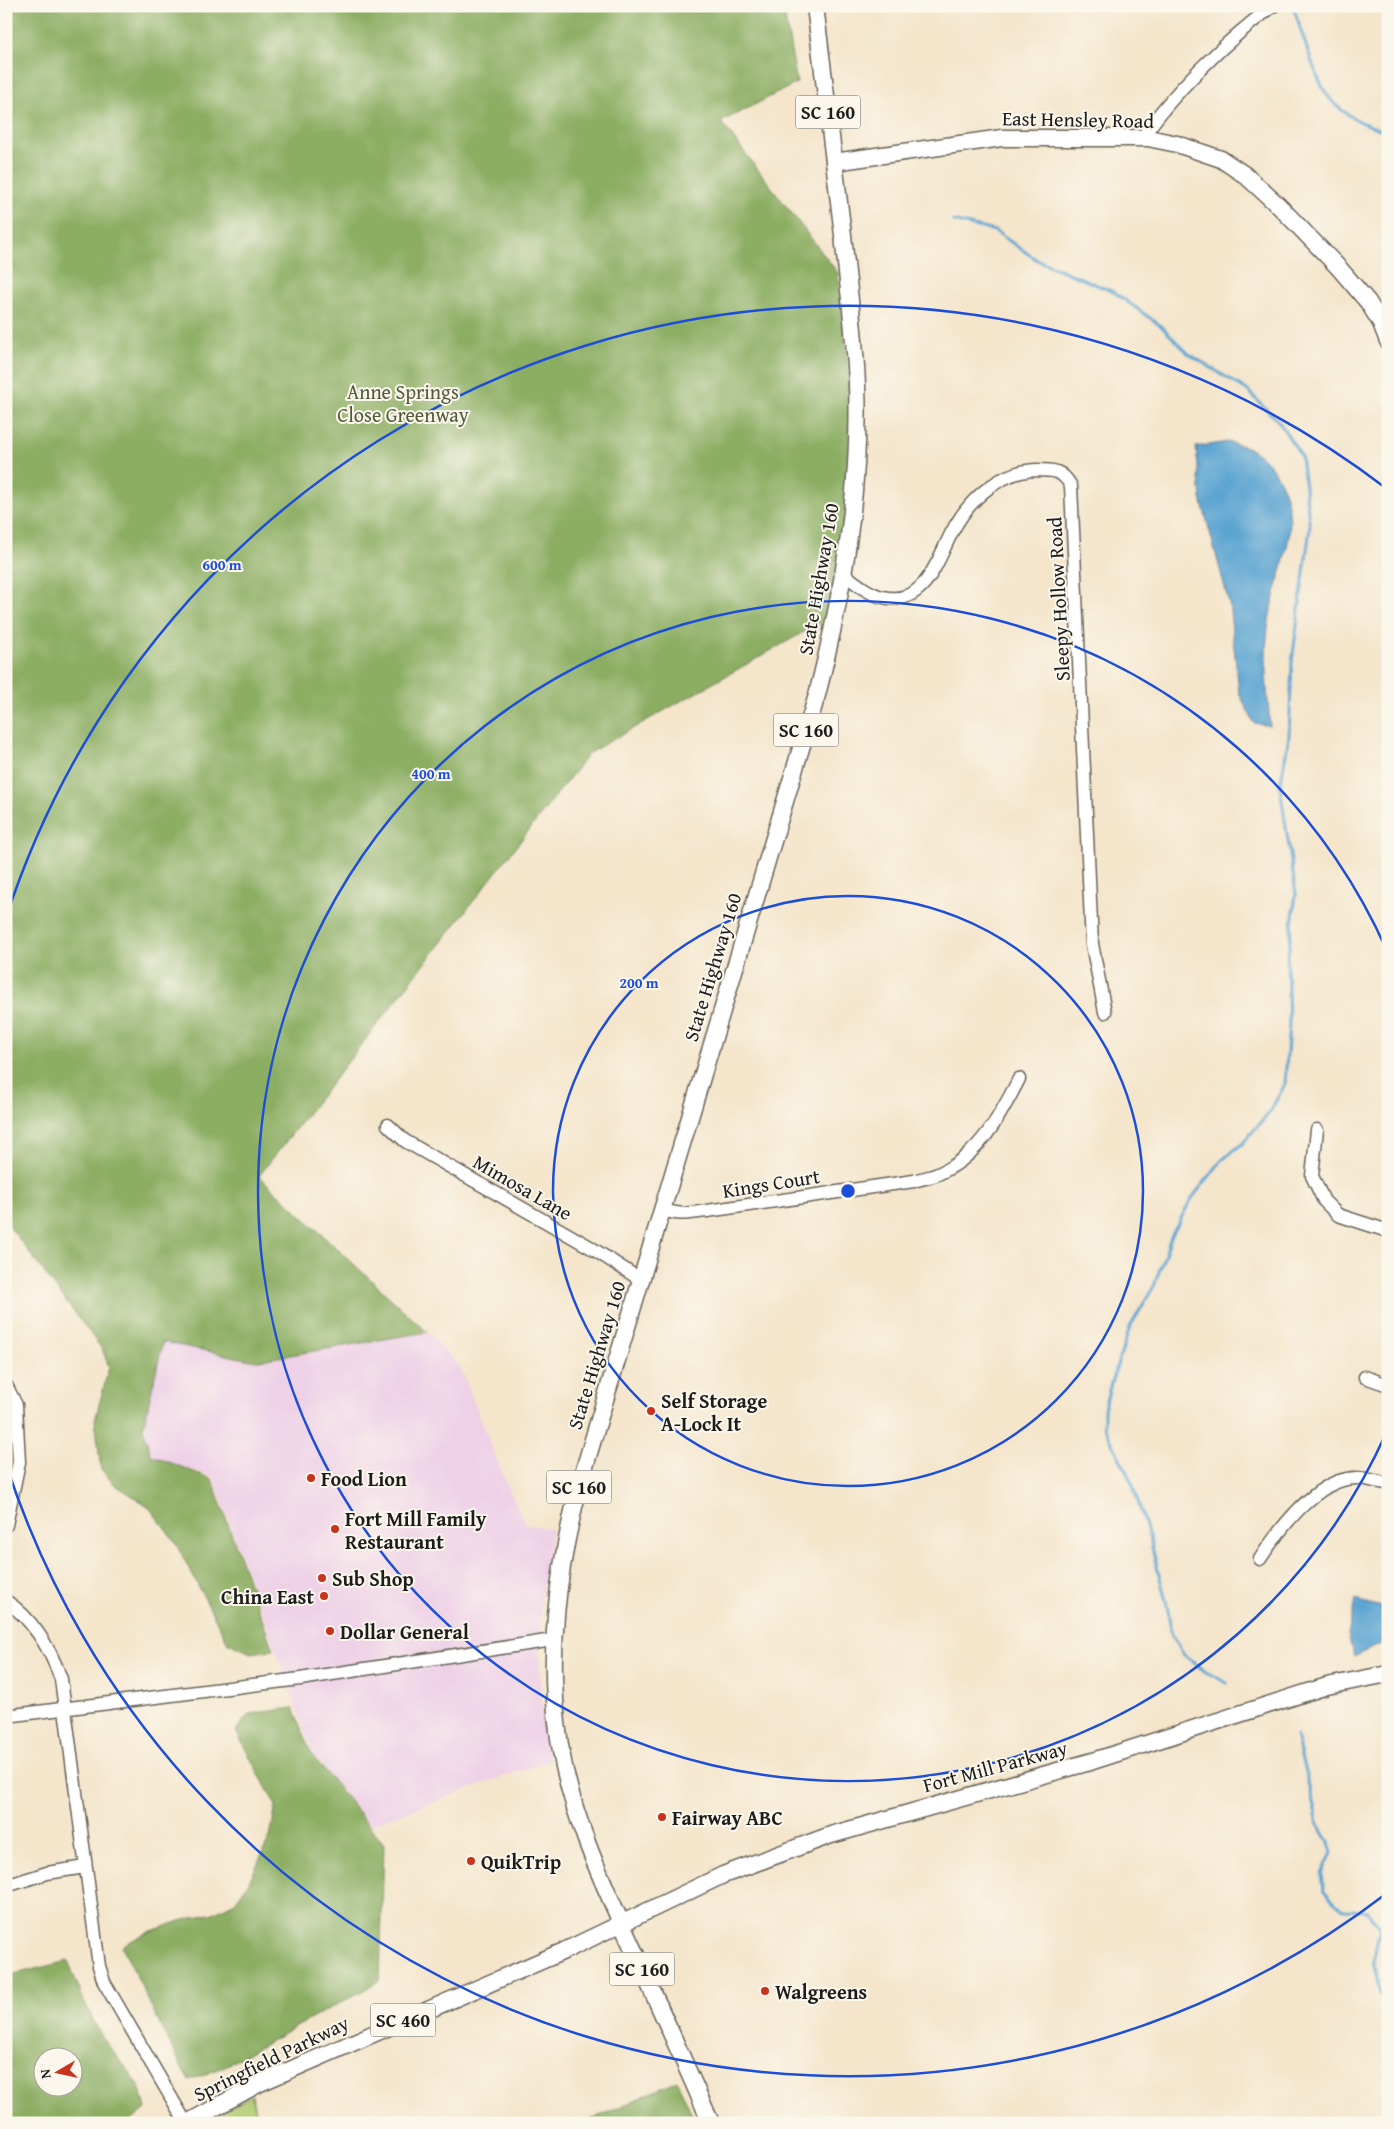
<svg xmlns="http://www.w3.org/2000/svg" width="1394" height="2129" font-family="'Gentium Book Plus',serif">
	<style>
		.built { fill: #eed0e7 }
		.green { fill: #b0ca71; stroke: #667346 }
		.forest { fill: #8cae63; stroke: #546540; fill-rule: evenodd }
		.water { fill: #5ba4d2; stroke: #3c6077 }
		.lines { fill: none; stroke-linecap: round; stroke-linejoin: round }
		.stream { stroke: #5ba4d2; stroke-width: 3 }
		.minor-casing { stroke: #686259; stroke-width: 15 }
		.major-casing { stroke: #686259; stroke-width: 19 }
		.minor { stroke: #fff; stroke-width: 12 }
		.major { stroke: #fff; stroke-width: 16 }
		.ring { fill: none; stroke: #1d4ed8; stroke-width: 2.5 }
		.poi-dot { fill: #c8321e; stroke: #fbf7ec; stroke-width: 2 }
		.labels { text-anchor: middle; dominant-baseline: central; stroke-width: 4; stroke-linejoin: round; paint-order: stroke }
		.shield { fill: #fbf7ec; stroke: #5f5e5a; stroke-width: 1 }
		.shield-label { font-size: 19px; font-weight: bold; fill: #1c1c1c }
		.street-label { font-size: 20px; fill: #1c1c1c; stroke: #fbf7ec }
		.park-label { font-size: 20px; fill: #50593a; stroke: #fbf7ec }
		.poi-label { font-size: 20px; font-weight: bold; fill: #1c1c1c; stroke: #fbf7ec; text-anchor: start }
		.centre { fill: #1d4ed8; stroke: #fbf7ec; stroke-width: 2.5 }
		.ring-label { font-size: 15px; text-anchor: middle; font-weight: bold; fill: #1d4ed8; stroke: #fbf7ec; stroke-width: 4; stroke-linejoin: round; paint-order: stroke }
	</style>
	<rect width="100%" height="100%" fill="#fbf7ec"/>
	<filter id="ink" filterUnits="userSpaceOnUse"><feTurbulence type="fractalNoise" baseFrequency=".02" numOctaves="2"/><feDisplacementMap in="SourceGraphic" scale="10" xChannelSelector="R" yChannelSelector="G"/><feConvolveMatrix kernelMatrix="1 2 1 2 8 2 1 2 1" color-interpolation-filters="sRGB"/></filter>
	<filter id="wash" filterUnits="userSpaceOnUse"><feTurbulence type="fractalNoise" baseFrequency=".0096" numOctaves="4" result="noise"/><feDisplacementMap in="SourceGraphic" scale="20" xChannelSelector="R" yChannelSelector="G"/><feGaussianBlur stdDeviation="1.12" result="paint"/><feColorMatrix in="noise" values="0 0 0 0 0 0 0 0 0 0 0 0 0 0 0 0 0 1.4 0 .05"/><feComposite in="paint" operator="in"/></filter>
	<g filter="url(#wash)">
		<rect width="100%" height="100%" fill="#f4e5cb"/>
		<path class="built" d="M 427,1332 L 460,1367 L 504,1478 L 525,1524 L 552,1529 L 542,1593 L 539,1644 L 542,1711 L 549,1760 L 370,1825 L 313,1754 L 213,1477 L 151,1455 L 143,1428 L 163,1342 L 256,1362 Z"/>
		<path class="green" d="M 252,2095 L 257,2123 L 204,2123 Z"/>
		<path class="forest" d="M 6,6 L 783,6 L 797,83 L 721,122 L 838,273 L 850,387 L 847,499 L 827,619 L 589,753 L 259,1176 L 427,1332 L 255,1361 L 163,1342 L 143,1428 L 151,1455 L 212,1479 L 273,1650 L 251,1653 L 228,1643 L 174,1540 L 148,1506 L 114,1484 L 101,1469 L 95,1420 L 109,1367 L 102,1349 L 6,1222 L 6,250 L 13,210 L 6,190 Z
			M 293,1708 L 312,1755 L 384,1844 L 380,1981 L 225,2066 L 189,2081 L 162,2029 L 122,1946 L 146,1933 L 180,1921 L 213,1913 L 235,1902 L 248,1884 L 270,1837 L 276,1806 L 236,1731 L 249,1714 Z
			M 68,1961 C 79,1988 89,2016 105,2041 C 121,2064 141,2079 146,2109 L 129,2123 L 6,2123 L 6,1976 ZM 42,2056 L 72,2056 L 72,2086 L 42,2086 Z
			M 677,2081 L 696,2123 L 584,2123 Z
			M 255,2111 L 257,2123 L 234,2123 Z"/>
		<path class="water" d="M 6,190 L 13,210 L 6,250 Z
			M 1228,442 C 1234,444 1241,445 1247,447 C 1281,464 1295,505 1288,542 C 1282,574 1269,605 1267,638 C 1264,667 1268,697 1270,726 L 1254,723 L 1239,693 L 1229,603 L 1201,499 L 1196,447 Z
			M 1356,1600 L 1388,1609 L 1388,1640 L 1354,1657 L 1348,1635 Z"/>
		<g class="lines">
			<path class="stream" d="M 1294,9 C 1302,32 1316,83 1331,100 C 1345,116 1367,126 1388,132
				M 953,221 L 995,231 L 1037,260 L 1114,292 L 1161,326 L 1189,354 L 1247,390 L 1279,422 L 1301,456 L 1310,528 L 1292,662 L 1289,736 L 1280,787 L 1296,894 L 1287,963 L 1289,1023 L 1285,1084 L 1270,1112 L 1242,1144 L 1222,1160 L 1192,1198 L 1171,1237 L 1154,1286 L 1130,1327 L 1111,1383 L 1104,1409 L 1104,1426 L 1132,1483 L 1149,1536 L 1167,1605 L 1172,1636 L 1184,1655 L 1206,1672 L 1227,1683
				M 1296,1736 L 1318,1823 L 1328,1839 L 1332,1853 L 1322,1873 L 1324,1892 L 1344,1910 L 1368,1911 L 1380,1929 L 1373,1961 L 1380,1994 L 1388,2005"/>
		</g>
	</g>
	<g filter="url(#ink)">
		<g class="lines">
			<g class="minor-casing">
				<path id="minor" d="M 1142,138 C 1172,93 1229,38 1273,6
					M 844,574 C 856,583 869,594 883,597 C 929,608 939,551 957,523 C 974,495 1003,471 1036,470 C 1054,470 1062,470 1071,486 L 1092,944 L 1105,1012
					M 388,1125 L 405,1141 L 590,1247 L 641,1280
					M 1317,1130 L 1312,1176 L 1324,1201 L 1338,1215 L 1388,1231
					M 661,1208 C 676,1217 691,1213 707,1211 L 914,1181 C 923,1178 933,1177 940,1173 C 980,1155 1000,1116 1019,1079
					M 1365,1377 L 1388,1385
					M 6,1385 L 16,1405 L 19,1462 L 6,1525
					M 1260,1559 C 1279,1530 1318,1477 1357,1478 C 1367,1478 1378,1483 1388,1483
					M 6,1601 C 34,1620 50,1648 61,1679 L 99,1966 L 104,1982 L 186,2123
					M 6,1716 L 300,1679 L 553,1640
					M 6,1886 L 47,1873 L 85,1867"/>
			</g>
			<g class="major-casing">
				<path id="major" d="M 834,162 L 1002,138 L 1148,138 L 1177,144 L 1221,159 L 1245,175 L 1279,206 L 1339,268 L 1368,302 L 1381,323 L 1388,341
					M 187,2123 L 260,2083 L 564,1951 L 723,1875 L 831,1835 L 1093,1761 L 1327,1686 L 1388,1674
					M 711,2123 C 688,2070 664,2017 640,1964 C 608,1894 572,1821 560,1745 C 546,1656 557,1570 580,1483 L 817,695 C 843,593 861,490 857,385 C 855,335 848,285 843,235 C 834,159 824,82 815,6"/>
			</g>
			<use href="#minor" class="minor"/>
			<use href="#major" class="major"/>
		</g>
	</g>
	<g class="ring">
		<circle cx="848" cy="1191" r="295"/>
		<path d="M1387 1431A590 590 0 1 1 1387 951"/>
		<path d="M1387 1893A885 885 0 0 1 6 1464M6 918A885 885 0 0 1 1387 489"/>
	</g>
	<g class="poi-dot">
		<circle cx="651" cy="1411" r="5"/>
		<circle cx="311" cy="1478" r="5"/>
		<circle cx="335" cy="1529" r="5"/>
		<circle cx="322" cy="1578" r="5"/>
		<circle cx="324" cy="1596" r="5"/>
		<circle cx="330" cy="1631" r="5"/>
		<circle cx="662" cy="1817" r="5"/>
		<circle cx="471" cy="1861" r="5"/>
		<circle cx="765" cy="1991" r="5"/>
	</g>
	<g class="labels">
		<g class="shield">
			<rect x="795.5" y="95.5" width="65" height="33" rx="4"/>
			<rect x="773.5" y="713.5" width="65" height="33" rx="4"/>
			<rect x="546.5" y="1470.5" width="65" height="33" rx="4"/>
			<rect x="609.5" y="1952.5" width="65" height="33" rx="4"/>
			<rect x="370.5" y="2003.5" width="65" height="33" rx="4"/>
		</g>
		<g class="shield-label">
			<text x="828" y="112">SC 160</text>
			<text x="806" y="730">SC 160</text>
			<text x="579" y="1487">SC 160</text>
			<text x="642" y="1969">SC 160</text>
			<text x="403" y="2020">SC 460</text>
		</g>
		<g class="street-label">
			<text transform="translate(1078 119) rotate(1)">East Hensley Road</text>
			<text transform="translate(818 579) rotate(-80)">State Highway 160</text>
			<text transform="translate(1058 599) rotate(-93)">Sleepy Hollow Road</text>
			<text transform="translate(712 967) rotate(-73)">State Highway 160</text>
			<text transform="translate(771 1183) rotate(-9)">Kings Court</text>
			<text transform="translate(523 1187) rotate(30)">Mimosa Lane</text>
			<text transform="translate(596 1355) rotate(-73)">State Highway 160</text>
			<text transform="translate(995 1766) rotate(-15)">Fort Mill Parkway</text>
			<text transform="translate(271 2058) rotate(-26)">Springfield Parkway</text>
		</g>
		<g class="park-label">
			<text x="403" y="391">Anne Springs<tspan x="403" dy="23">Close Greenway</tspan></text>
		</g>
		<g class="poi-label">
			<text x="661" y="1400">Self Storage<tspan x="661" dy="23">A-Lock It</tspan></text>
			<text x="321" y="1478">Food Lion</text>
			<text x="345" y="1518">Fort Mill Family<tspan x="345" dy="23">Restaurant</tspan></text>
			<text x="332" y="1578">Sub Shop</text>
			<text x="314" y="1596" text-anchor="end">China East</text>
			<text x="340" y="1631">Dollar General</text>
			<text x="672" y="1817">Fairway ABC</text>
			<text x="481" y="1861">QuikTrip</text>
			<text x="775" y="1991">Walgreens</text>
		</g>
	</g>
	<circle cx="848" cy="1191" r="8" class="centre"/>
	<g class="ring-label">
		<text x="222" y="570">600 m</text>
		<text x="431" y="779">400 m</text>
		<text x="639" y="988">200 m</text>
	</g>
	<rect width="1394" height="2129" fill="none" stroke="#fbf7ec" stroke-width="25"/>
	<g transform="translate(58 2072) rotate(261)"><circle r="24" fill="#fbf7ec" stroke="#a29f99"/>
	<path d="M0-4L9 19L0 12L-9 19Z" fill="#c8321e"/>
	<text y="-8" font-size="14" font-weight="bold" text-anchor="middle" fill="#1c1c1c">N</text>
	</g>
</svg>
